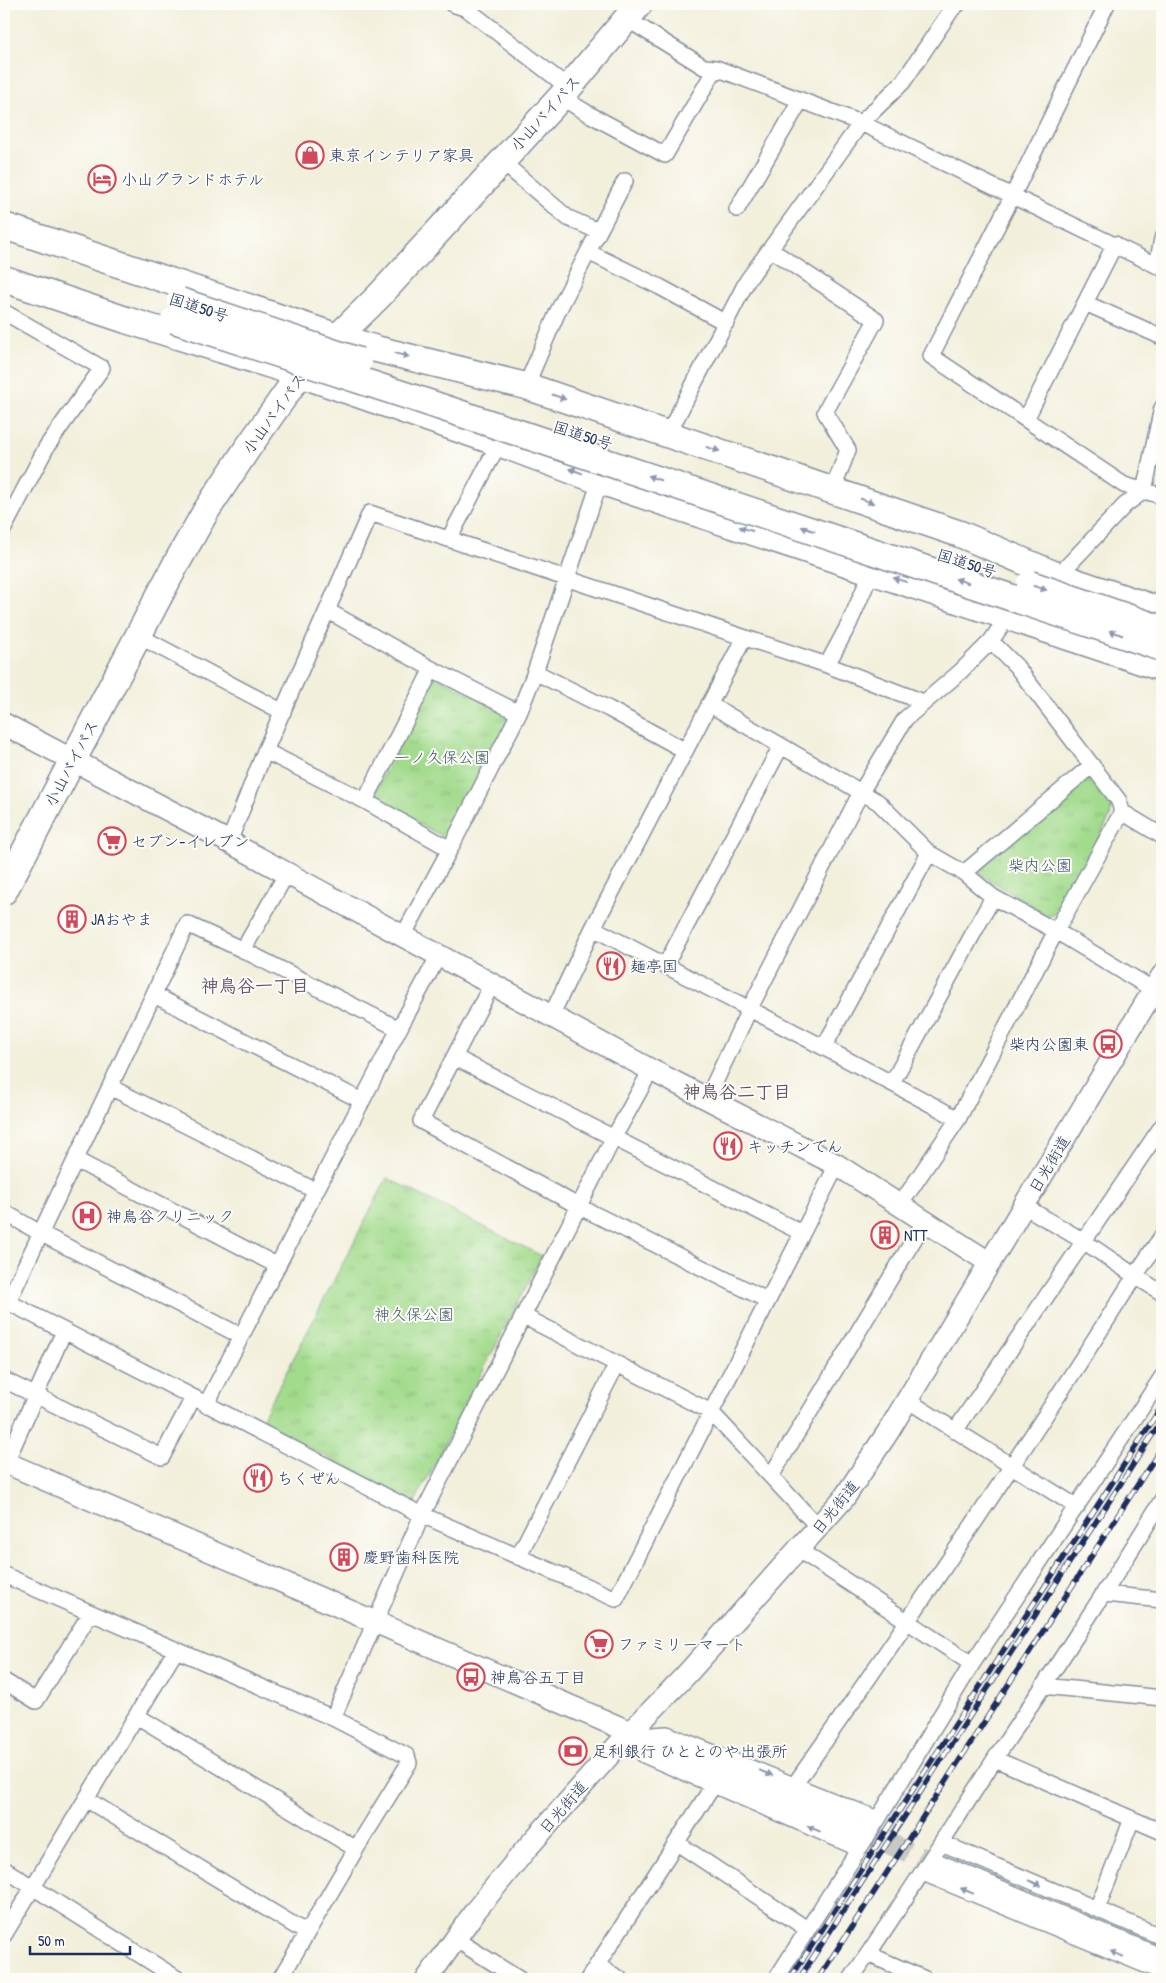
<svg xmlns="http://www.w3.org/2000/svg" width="1166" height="1983" font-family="'Patrick Hand','Klee One',sans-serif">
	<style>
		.grass { fill: url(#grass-tufts); stroke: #5f8576 }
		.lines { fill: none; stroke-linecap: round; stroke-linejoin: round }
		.secondary-tunnel { stroke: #c7c9c2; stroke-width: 21; stroke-dasharray: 21 11; stroke-linecap: butt }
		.street-casing { stroke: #868f9c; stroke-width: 18 }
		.secondary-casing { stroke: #868f9c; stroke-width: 24 }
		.highway-casing { stroke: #868f9c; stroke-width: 29 }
		.street { stroke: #fff; stroke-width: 15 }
		.secondary { stroke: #fff; stroke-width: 21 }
		.highway { stroke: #fff; stroke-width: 26 }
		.rail-casing { stroke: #1b2f5e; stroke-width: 5.5 }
		.rail { stroke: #fdfcf7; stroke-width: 4; stroke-dasharray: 11; stroke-linecap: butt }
		.highway-bridge-casing { stroke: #868f9c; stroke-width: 29; stroke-linecap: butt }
		.highway-bridge { stroke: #fff; stroke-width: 26 }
		.oneway { fill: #8d97ae }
		.labels { text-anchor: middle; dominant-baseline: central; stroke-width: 4; stroke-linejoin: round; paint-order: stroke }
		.street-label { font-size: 16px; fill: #1b2f5e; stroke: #fdfcf7 }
		.poi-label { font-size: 16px; fill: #1b2f5e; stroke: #fdfcf7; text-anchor: start }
		.park-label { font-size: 16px; fill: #3d5a6a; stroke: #fdfcf7 }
		.neighbourhood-label { font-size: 18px; font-weight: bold; fill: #63536a; stroke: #fdfcf7 }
	</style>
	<defs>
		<pattern id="grass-tufts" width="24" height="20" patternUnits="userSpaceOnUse" patternTransform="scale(1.25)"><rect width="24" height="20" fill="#a3db8d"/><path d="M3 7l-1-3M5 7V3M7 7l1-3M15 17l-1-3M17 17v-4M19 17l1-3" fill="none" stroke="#8cbc7c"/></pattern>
	</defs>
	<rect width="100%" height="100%" fill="#fdfcf7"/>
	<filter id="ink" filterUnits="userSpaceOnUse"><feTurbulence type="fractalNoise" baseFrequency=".02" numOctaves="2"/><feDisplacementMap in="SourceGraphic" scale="10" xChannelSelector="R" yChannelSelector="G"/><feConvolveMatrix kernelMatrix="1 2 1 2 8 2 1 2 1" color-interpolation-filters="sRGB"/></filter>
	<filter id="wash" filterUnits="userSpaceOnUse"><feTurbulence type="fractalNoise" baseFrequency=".0096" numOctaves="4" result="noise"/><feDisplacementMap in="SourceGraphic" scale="20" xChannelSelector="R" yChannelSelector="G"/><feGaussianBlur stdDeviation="1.12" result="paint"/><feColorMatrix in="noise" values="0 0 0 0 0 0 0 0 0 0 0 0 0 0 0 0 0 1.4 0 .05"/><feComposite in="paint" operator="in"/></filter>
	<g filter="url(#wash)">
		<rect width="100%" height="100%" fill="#f2efdb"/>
		<path class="grass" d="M 435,676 L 512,715 L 448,839 L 371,799 Z
			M 1090,776 L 1112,804 L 1110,817 L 1058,913 L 1048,916 L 980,874 L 981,863 Z
			M 387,1178 L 542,1256 L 415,1502 L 260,1423 Z"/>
	</g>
	<g filter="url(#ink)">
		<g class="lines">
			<path class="secondary-tunnel" d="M 860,1831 L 936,1864"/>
			<g class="street-casing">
				<path id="street" d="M 452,4 L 467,9 L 569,88
					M 1107,4 L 1013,195 L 931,356 L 1124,485 L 1162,496
					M 627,19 L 704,67 L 716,68 L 861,123 L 1162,268
					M 561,97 L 587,113 L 665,155 L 716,68
					M 501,161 L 568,218 L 598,231
					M 737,209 L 801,100
					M 771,250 L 876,320 L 825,412 L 848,450 L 833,489
					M 588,252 L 625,181
					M 1157,265 L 1162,239
					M 1085,303 L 1162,337
					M 4,312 L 102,368 L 47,446 L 4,528
					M 526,386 L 558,311 L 588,252 L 660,287 L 726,323
					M 1026,419 L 1115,244
					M 668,434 L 747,281 L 861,123 L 903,82 L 952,9 L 958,4
					M 449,539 L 499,443
					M 1058,576 L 1125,505 L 1144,491 L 1162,408
					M 328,611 L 432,669 L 519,713
					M 137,635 L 283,712
					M 991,641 L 1016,666 L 1119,801 L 1122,812 L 1162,836
					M 827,665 L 849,624 L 872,571
					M 535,672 L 609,709 L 684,750
					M 709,704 L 878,802 L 929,853 L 964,873 L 993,897 L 1056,931 L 1162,995
					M 265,751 L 365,801 L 450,849
					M 365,801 L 432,669
					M 229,842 L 265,751 L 370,513 L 827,665 L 923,702
					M 964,873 L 1092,765
					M 593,928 C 715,992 838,1053 958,1119
					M 403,936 L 450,849 L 519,713 L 535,672 L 600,481
					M 243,950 L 287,873
					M 665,966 L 781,746
					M 492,984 L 421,1121 L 580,1207 L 767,1300
					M 154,995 L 362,1101
					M 551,1016 L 593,928 L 744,638
					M 399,1029 L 243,950 L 187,924 L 8,1302 L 422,1515 L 616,1599 L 837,1165
					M 824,1047 L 929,853
					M 454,1057 L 802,1233
					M 892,1083 L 993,897
					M 110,1087 L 316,1191
					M 707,1099 L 749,1010 L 861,792 L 905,719 L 960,672 L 991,641 L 1008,616
					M 76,1160 L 278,1266
					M 900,1205 L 958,1119 L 1056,931 L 1122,812
					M 4,1212 L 40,1233 L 241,1336
					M 1162,1236 L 1135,1276 L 1162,1293
					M 523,1316 L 711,1412 L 819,1528
					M 4,1380 L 162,1457 L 193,1398
					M 907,1400 L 1077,1507
					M 206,1405 L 399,1029 L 439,955
					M 955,1431 L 1162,1126
					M 4,1467 L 64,1331
					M 771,1476 L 925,1221
					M 799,1550 L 972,1664
					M 518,1557 L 617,1364
					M 4,1575 L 333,1718 L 407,1756 L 409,1763 L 356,1849 L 280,1979
					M 1105,1594 L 1162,1600
					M 4,1681 L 36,1701 L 90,1614
					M 1043,1686 L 1162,1698
					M 137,1716 L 356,1849
					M 333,1718 L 422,1515 L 613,1139 L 651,1070
					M 995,1759 L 1162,1832
					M 795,1784 C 912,1617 1026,1448 1135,1276 L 1085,1242 L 1024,1206
					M 86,1799 L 307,1933
					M 677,1843 L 807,1929
					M 942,1843 L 1162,1937
					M 858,1848 L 644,1755 L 638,1736 L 667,1734 L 878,1819
					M 4,1869 L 178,1979
					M 923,1873 L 1162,1972
					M 1097,1909 L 1132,1819
					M 4,1935 L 176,1650
					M 455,1939 L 519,1979
					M 598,1966 L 620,1979
					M 588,1979 L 713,1786
					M 776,1979 L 878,1819 L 972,1664 L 1162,1377
					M 851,1979 L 868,1954
					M 925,1979 L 868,1954 C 913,1888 955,1821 998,1754 C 1054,1670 1110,1586 1162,1500"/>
			</g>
			<g class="secondary-casing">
				<path id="secondary" d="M 4,724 L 229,842 L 651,1070 L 837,1165 L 990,1263
					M 4,1462 L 860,1831
					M 936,1864 L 1162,1960
					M 427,1979 L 476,1910 L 527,1848 L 620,1743 L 686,1675 L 844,1498 L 888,1432 L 1162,976"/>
			</g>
			<g class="highway-casing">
				<path id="highway" d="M 4,226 L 338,337 L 376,349 L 526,386 L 960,534 L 1058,576 L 1162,611
					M 4,279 L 126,320 L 300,374 L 499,443 L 600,481 L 1162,668
					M 4,891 L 176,564 L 206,511 L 247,449 L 300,374 L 379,296 L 561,97 L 639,4"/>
			</g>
			<use href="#street" class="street"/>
			<use href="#secondary" class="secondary"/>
			<use href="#highway" class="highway"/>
			<g class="rail-casing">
				<path id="rail" d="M 790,1979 L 1162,1406
					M 799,1979 L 1162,1420
					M 818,1979 L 1162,1447"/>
			</g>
			<use href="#rail" class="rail"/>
			<g class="highway-bridge-casing">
				<path id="highway-bridge" d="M 180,301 L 359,361
					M 174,320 L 414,398 L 1162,648
					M 1030,584 L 1162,629"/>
			</g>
			<use href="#highway-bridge" class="highway-bridge"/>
		</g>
		<defs><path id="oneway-solid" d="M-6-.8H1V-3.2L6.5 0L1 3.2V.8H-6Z" transform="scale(1.25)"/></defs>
		<g class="oneway">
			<use href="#oneway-solid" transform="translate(402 355) rotate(14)"/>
			<use href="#oneway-solid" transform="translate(559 397) rotate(19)"/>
			<use href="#oneway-solid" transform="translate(713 449) rotate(18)"/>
			<use href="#oneway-solid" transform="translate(576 471) rotate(-159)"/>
			<use href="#oneway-solid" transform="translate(654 478) rotate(-161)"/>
			<use href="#oneway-solid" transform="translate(867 501) rotate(19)"/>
			<use href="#oneway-solid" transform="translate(746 529) rotate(-162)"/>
			<use href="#oneway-solid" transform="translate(808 529) rotate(-161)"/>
			<use href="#oneway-solid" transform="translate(900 580) rotate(-162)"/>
			<use href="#oneway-solid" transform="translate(962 581) rotate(-161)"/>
			<use href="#oneway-solid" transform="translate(1040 588) rotate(18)"/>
			<use href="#oneway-solid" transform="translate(1116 633) rotate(-161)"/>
			<use href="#oneway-solid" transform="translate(766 1773) rotate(22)"/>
			<use href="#oneway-solid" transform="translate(814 1829) rotate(-157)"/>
			<use href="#oneway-solid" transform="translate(1035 1883) rotate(23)"/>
			<use href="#oneway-solid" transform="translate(967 1891) rotate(-157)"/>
			<use href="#oneway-solid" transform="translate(1117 1954) rotate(-157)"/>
		</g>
	</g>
	<defs>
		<g id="shop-ring" transform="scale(1.4375)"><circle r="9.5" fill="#fdfcf7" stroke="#d1495b" stroke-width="1.5"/><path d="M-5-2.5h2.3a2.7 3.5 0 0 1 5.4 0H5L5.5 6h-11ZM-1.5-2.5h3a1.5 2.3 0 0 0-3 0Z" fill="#d1495b"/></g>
		<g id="hotel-ring" transform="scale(1.4375)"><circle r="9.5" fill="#fdfcf7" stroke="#d1495b" stroke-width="1.5"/><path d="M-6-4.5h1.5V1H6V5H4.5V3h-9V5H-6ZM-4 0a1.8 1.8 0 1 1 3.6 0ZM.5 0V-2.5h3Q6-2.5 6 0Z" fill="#d1495b"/></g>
		<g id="supermarket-ring" transform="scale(1.4375)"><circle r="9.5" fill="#fdfcf7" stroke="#d1495b" stroke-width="1.5"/><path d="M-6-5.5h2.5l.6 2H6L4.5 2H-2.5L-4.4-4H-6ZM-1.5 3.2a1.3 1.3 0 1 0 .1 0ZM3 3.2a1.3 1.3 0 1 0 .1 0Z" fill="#d1495b"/></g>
		<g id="building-ring" transform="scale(1.4375)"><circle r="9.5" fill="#fdfcf7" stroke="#d1495b" stroke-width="1.5"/><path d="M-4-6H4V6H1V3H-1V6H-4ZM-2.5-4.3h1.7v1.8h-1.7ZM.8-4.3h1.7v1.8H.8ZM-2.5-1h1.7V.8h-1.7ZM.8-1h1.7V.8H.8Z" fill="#d1495b"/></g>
		<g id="restaurant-ring" transform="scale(1.4375)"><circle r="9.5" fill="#fdfcf7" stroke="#d1495b" stroke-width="1.5"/><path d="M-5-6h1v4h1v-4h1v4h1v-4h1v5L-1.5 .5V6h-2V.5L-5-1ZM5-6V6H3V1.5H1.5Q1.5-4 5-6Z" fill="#d1495b"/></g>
		<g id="bus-ring" transform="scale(1.4375)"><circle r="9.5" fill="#fdfcf7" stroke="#d1495b" stroke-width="1.5"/><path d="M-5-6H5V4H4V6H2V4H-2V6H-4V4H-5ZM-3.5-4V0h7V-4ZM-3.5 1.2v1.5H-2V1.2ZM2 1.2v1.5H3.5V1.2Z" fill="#d1495b"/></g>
		<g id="hospital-ring" transform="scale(1.4375)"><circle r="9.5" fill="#fdfcf7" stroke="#d1495b" stroke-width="1.5"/><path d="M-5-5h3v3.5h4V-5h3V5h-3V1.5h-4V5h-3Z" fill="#d1495b"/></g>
		<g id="bank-ring" transform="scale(1.4375)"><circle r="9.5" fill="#fdfcf7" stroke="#d1495b" stroke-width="1.5"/><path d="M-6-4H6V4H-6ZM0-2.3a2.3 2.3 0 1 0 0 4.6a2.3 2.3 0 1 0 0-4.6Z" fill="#d1495b"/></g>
	</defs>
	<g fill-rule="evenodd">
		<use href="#shop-ring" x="310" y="155"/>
		<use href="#hotel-ring" x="102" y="179"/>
		<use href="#supermarket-ring" x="112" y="841"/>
		<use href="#building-ring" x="72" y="919"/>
		<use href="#restaurant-ring" x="611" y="966"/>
		<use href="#bus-ring" x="1108" y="1044"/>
		<use href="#restaurant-ring" x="728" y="1146"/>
		<use href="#hospital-ring" x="87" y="1216"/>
		<use href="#building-ring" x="885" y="1235"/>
		<use href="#restaurant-ring" x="258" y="1478"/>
		<use href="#building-ring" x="344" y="1557"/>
		<use href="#supermarket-ring" x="599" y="1644"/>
		<use href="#bus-ring" x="471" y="1677"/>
		<use href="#bank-ring" x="573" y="1751"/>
	</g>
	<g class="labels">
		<g class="street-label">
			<text transform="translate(545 113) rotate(-48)">小山バイパス</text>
			<text transform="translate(199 307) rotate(18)">国道50号</text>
			<text transform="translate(274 413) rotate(-54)">小山バイパス</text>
			<text transform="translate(583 435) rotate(18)">国道50号</text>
			<text transform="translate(967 563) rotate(18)">国道50号</text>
			<text transform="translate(71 763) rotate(-62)">小山バイパス</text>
			<text transform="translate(1049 1164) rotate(-59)">日光街道</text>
			<text transform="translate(835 1507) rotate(-51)">日光街道</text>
			<text transform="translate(563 1807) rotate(-49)">日光街道</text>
		</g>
		<g class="poi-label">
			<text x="329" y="155">東京インテリア家具</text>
			<text x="121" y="179">小山グランドホテル</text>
			<text x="131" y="841">セブン-イレブン</text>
			<text x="91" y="919">JAおやま</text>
			<text x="630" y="966">麺亭国</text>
			<text x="1089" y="1044" text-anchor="end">柴内公園東</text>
			<text x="747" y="1146">キッチンでん</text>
			<text x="106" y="1216">神鳥谷クリニック</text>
			<text x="904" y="1235">NTT</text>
			<text x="277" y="1478">ちくぜん</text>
			<text x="363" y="1557">慶野歯科医院</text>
			<text x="618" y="1644">ファミリーマート</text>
			<text x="490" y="1677">神鳥谷五丁目</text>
			<text x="592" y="1751">足利銀行 ひととのや出張所</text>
		</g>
		<g class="park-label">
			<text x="442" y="757">一ノ久保公園</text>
			<text x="1040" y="865">柴内公園</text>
			<text x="414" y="1314">神久保公園</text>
		</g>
		<g class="neighbourhood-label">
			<text x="255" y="985">神鳥谷一丁目</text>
			<text x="737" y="1091">神鳥谷二丁目</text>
		</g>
	</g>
	<rect width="1166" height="1983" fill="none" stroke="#fdfcf7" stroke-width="20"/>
	<path d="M30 1946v8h100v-8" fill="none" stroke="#1b2f5e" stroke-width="2.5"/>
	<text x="38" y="1946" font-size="15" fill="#1b2f5e" stroke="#fdfcf7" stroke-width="4" paint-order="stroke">50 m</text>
</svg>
